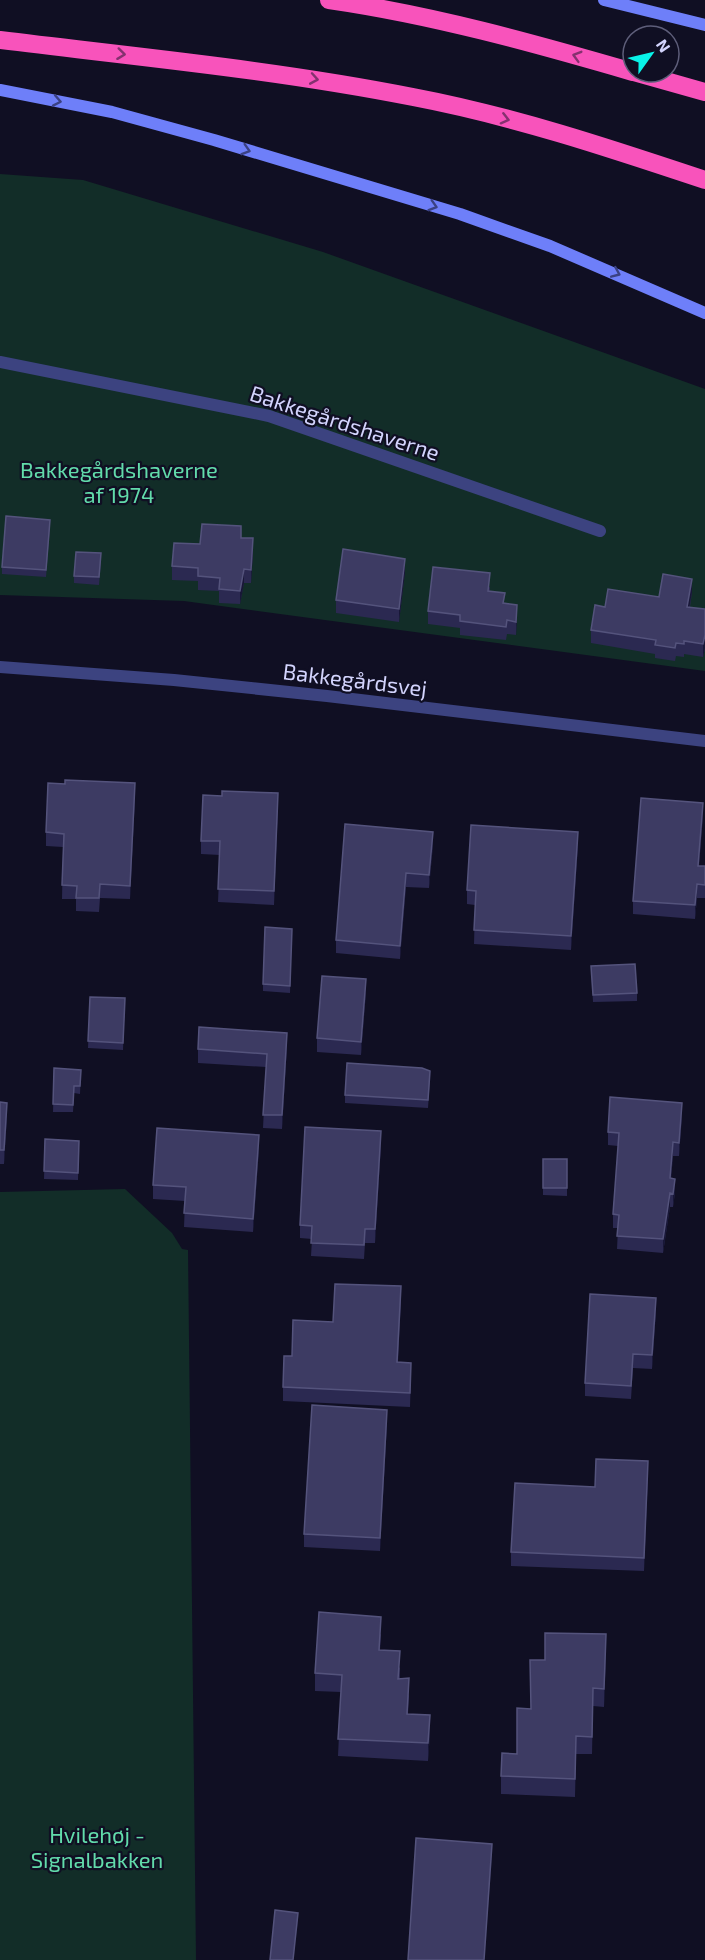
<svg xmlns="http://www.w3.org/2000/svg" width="705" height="1960" font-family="'Exo 2',sans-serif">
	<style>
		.green { fill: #122d28 }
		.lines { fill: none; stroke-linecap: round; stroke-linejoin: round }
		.lane { stroke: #3c4380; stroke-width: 12 }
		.street { stroke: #3c4380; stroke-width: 12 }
		.secondary { stroke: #6e7ff9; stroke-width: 12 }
		.highway { stroke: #f853bb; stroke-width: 18 }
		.wall { fill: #2b2951 }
		.shaded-wall { fill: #181737 }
		.building { fill: #3d3b63; stroke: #54537c; stroke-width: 1.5 }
		.oneway { stroke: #84316f }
		.oneway2 { stroke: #3a4183 }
		.labels { text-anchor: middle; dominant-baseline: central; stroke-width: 4.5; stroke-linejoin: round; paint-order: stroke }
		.street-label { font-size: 22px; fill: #d3d4fd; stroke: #100f23 }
		.park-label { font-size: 22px; fill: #62dbab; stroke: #100f23 }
	</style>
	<rect width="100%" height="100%" fill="#100f23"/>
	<path class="green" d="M 0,174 L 83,180 L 323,252 L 705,389 L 705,671 L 184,601 L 0,595 Z
		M 125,1189 L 172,1233 L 182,1249 L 188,1250 L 196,1960 L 0,1960 L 0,1192 Z"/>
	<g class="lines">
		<path class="lane" d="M 0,362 L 269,416 L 600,531"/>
		<path class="street" d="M 0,667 L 174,680 L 327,696 L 705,741"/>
		<path class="secondary" d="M 604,0 L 705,25
			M 0,90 L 112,112 L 214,140 L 460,214 L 550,246 L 705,313"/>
		<path class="highway" d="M 329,0 C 433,15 533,43 633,72
			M 0,40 C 138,57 277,70 413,97 C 513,116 609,148 705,180
			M 634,72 L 705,92"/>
	</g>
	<path class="wall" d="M 50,527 L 46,577 L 2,574 L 2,567 Z
		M 241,538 L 253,552 L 251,583 L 244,583 L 240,604 L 219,603 L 219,591 L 198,590 L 198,581 L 172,580 L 172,566 L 200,544 Z
		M 101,561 L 99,585 L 74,583 L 74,576 Z
		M 405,572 L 399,622 L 336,613 L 336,600 Z
		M 490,587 L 490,591 L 505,603 L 517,618 L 516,635 L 507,634 L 506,640 L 460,635 L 460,628 L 428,624 L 428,611 Z
		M 692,592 L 690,607 L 705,609 L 705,648 L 703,657 L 684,654 L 684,657 L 676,656 L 675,661 L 655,658 L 655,654 L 591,643 L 591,630 L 605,607 Z
		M 135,797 L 130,899 L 100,898 L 99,912 L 76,911 L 76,899 L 62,899 L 63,847 L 46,846 L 46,832 Z
		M 278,806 L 274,905 L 218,902 L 220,855 L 201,854 L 201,841 Z
		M 703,816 L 699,866 L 705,866 L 705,898 L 697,898 L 695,919 L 633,914 L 633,901 Z
		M 433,845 L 429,888 L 406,887 L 400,959 L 336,953 L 336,940 Z
		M 578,845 L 571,950 L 474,944 L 475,905 L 467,904 L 467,890 Z
		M 292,929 L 290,993 L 263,991 L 263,984 Z
		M 591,966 L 637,993 L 637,1001 L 593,1002 Z
		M 366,992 L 361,1055 L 317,1052 L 317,1038 Z
		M 90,997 L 125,998 L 123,1050 L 88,1048 Z
		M 287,1046 L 282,1129 L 263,1128 L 266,1067 L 198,1063 L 198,1049 Z
		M 54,1068 L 81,1070 L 80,1094 L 74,1093 L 73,1112 L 53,1112 Z
		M 430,1079 L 428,1108 L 345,1103 L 345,1095 Z
		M 0,1102 L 7,1116 L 4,1164 L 0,1164 Z
		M 682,1116 L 679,1156 L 673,1156 L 671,1179 L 675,1193 L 673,1207 L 670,1207 L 663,1253 L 617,1249 L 618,1228 L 613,1228 L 613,1214 L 618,1146 L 608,1145 L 608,1132 Z
		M 45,1139 L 79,1141 L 78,1180 L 44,1179 Z
		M 381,1145 L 375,1243 L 365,1243 L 364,1259 L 311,1256 L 312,1239 L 300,1238 L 300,1225 Z
		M 259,1149 L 253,1232 L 184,1227 L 185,1201 L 153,1199 L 153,1185 Z
		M 543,1159 L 567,1159 L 567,1196 L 543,1195 Z
		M 401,1300 L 398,1362 L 411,1376 L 410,1407 L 283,1401 L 283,1387 L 292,1356 L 333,1322 Z
		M 656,1311 L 652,1369 L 633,1368 L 631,1399 L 585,1396 L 585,1383 Z
		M 387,1423 L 380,1551 L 304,1547 L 304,1534 Z
		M 648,1474 L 644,1571 L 511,1566 L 511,1552 L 595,1487 Z
		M 381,1634 L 380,1650 L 400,1668 L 400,1679 L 409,1696 L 408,1714 L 430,1733 L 428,1761 L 338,1756 L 341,1692 L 315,1691 L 315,1673 Z
		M 606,1652 L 604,1707 L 593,1706 L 592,1754 L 576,1754 L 575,1797 L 501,1794 L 501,1776 L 517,1754 L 545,1660 Z"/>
	<path class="shaded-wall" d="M 253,538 L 253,552 L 251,583 L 251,570 Z
		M 405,559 L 405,572 L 399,622 L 399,609 Z
		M 244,569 L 244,583 L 240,604 L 240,591 Z
		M 692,579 L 692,592 L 687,620 L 687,607 Z
		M 517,605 L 517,618 L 516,635 L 516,622 Z
		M 705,635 L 705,648 L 703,657 L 703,644 Z
		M 135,783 L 135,797 L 130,899 L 130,886 Z
		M 278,793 L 278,806 L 274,905 L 274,891 Z
		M 703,803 L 703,816 L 698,879 L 698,866 Z
		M 433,832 L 433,845 L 429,888 L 429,875 Z
		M 578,832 L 578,845 L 571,950 L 571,936 Z
		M 406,873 L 406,887 L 400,959 L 400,946 Z
		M 697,884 L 697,898 L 695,919 L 695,905 Z
		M 366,979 L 366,992 L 361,1055 L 361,1042 Z
		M 287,1033 L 287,1046 L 282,1129 L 282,1115 Z
		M 7,1103 L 7,1116 L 4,1164 L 4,1150 Z
		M 682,1103 L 682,1116 L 679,1156 L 679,1143 Z
		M 381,1131 L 381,1145 L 375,1243 L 375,1229 Z
		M 259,1135 L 259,1149 L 253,1232 L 253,1219 Z
		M 673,1142 L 673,1156 L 670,1192 L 670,1178 Z
		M 675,1179 L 675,1193 L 673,1207 L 673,1194 Z
		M 670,1193 L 670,1207 L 663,1253 L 663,1239 Z
		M 656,1298 L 656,1311 L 652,1369 L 652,1355 Z
		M 387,1410 L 387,1423 L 380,1551 L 380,1538 Z
		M 648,1461 L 648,1474 L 644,1571 L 644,1558 Z
		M 606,1634 L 606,1652 L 604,1707 L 604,1689 Z
		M 430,1715 L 430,1733 L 428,1761 L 428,1743 Z
		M 576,1736 L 576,1754 L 575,1797 L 575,1779 Z
		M 492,1844 L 492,1857 L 484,1960 Z
		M 298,1913 L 298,1920 L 293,1960 Z"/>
	<path class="building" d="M 6,516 L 50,520 L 46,570 L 2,567 Z
		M 202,524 L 241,526 L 241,538 L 253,538 L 251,570 L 244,569 L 240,591 L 219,589 L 220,578 L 198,576 L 198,568 L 172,566 L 174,543 L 200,544 Z
		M 343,549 L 405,559 L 399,609 L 336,600 Z
		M 76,552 L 101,553 L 99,577 L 74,576 Z
		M 433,567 L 490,573 L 488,591 L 505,593 L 503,603 L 517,605 L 516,622 L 507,620 L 506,627 L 460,621 L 460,615 L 428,611 Z
		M 663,574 L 692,579 L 687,607 L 705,609 L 705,635 L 703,644 L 684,641 L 684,644 L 676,643 L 675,648 L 655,645 L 656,640 L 591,630 L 595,605 L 605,607 L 608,589 L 659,597 Z
		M 65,780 L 135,783 L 130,886 L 100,884 L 99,898 L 76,898 L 77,886 L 62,885 L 64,834 L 46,832 L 48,783 L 65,784 Z
		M 222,791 L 278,793 L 274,891 L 218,889 L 220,841 L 201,841 L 203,795 L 222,796 Z
		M 641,798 L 703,803 L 698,866 L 705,866 L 705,885 L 697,884 L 695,905 L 633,901 Z
		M 345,824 L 433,832 L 429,875 L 406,873 L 400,946 L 336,940 Z
		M 471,825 L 578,832 L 571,936 L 474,930 L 476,891 L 467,890 Z
		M 265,927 L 292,929 L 290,986 L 263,984 Z
		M 635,964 L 637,993 L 593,995 L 591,966 Z
		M 322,976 L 366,979 L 361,1042 L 317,1038 Z
		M 90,997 L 125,998 L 123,1043 L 88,1041 Z
		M 199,1027 L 287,1033 L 282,1115 L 263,1115 L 267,1054 L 198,1049 Z
		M 347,1063 L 422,1068 L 430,1071 L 428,1100 L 345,1095 Z
		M 54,1068 L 81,1070 L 80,1086 L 74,1086 L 73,1105 L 53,1104 Z
		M 610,1097 L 682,1103 L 679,1143 L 673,1142 L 670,1178 L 675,1179 L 673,1194 L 670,1193 L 663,1239 L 617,1236 L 619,1215 L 613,1214 L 619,1133 L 608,1132 Z
		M 0,1102 L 7,1103 L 4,1150 L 0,1150 Z
		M 305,1127 L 381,1131 L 375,1229 L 365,1229 L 364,1245 L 311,1243 L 312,1226 L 300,1225 Z
		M 157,1128 L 259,1135 L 253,1219 L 184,1213 L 186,1187 L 153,1185 Z
		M 45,1139 L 79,1141 L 78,1173 L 44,1171 Z
		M 543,1159 L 567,1159 L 567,1188 L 543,1188 Z
		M 335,1284 L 401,1286 L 397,1362 L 411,1363 L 410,1393 L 283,1387 L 284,1356 L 292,1356 L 293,1320 L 333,1322 Z
		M 590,1294 L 656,1298 L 652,1355 L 633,1354 L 631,1386 L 585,1383 Z
		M 312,1405 L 387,1410 L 380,1538 L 304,1534 Z
		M 596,1459 L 648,1461 L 644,1558 L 511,1552 L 515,1483 L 595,1487 Z
		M 319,1612 L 381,1617 L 379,1650 L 400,1651 L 398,1679 L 409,1678 L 407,1714 L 430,1715 L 428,1743 L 338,1739 L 342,1675 L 315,1673 Z
		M 545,1633 L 606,1634 L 604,1689 L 593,1688 L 592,1737 L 576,1736 L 575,1779 L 501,1776 L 502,1753 L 517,1754 L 517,1708 L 531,1709 L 530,1660 L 545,1660 Z
		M 416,1838 L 492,1844 L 484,1960 L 408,1960 Z
		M 275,1910 L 298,1913 L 293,1960 L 270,1960 Z"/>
	<defs><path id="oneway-chevron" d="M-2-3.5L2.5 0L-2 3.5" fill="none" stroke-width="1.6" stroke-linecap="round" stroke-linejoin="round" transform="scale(1.5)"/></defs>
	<g class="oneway">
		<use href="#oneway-chevron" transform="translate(121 54) rotate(7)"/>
		<use href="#oneway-chevron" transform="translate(577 56) rotate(-164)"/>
		<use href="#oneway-chevron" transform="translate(314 79) rotate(10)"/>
		<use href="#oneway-chevron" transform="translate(505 119) rotate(14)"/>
	</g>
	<g class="oneway2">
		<use href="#oneway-chevron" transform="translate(57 101) rotate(11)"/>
		<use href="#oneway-chevron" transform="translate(246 150) rotate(17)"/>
		<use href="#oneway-chevron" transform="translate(433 206) rotate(17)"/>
		<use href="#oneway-chevron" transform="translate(616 273) rotate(23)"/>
	</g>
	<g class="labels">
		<g class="street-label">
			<text transform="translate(345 422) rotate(18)">Bakkegårdshaverne</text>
			<text transform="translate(355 679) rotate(7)">Bakkegårdsvej</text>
		</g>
		<g class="park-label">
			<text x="119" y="469">Bakkegårdshaverne<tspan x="119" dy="25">af 1974</tspan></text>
			<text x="97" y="1834">Hvilehøj -<tspan x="97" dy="25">Signalbakken</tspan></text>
		</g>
	</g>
	<g transform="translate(651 54) rotate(56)"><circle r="28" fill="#100f23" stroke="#5e5e7a" stroke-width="1.5"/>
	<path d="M0-4.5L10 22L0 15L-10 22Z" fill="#09f3e8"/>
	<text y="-9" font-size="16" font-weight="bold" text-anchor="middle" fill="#d3d4fd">N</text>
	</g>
</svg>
